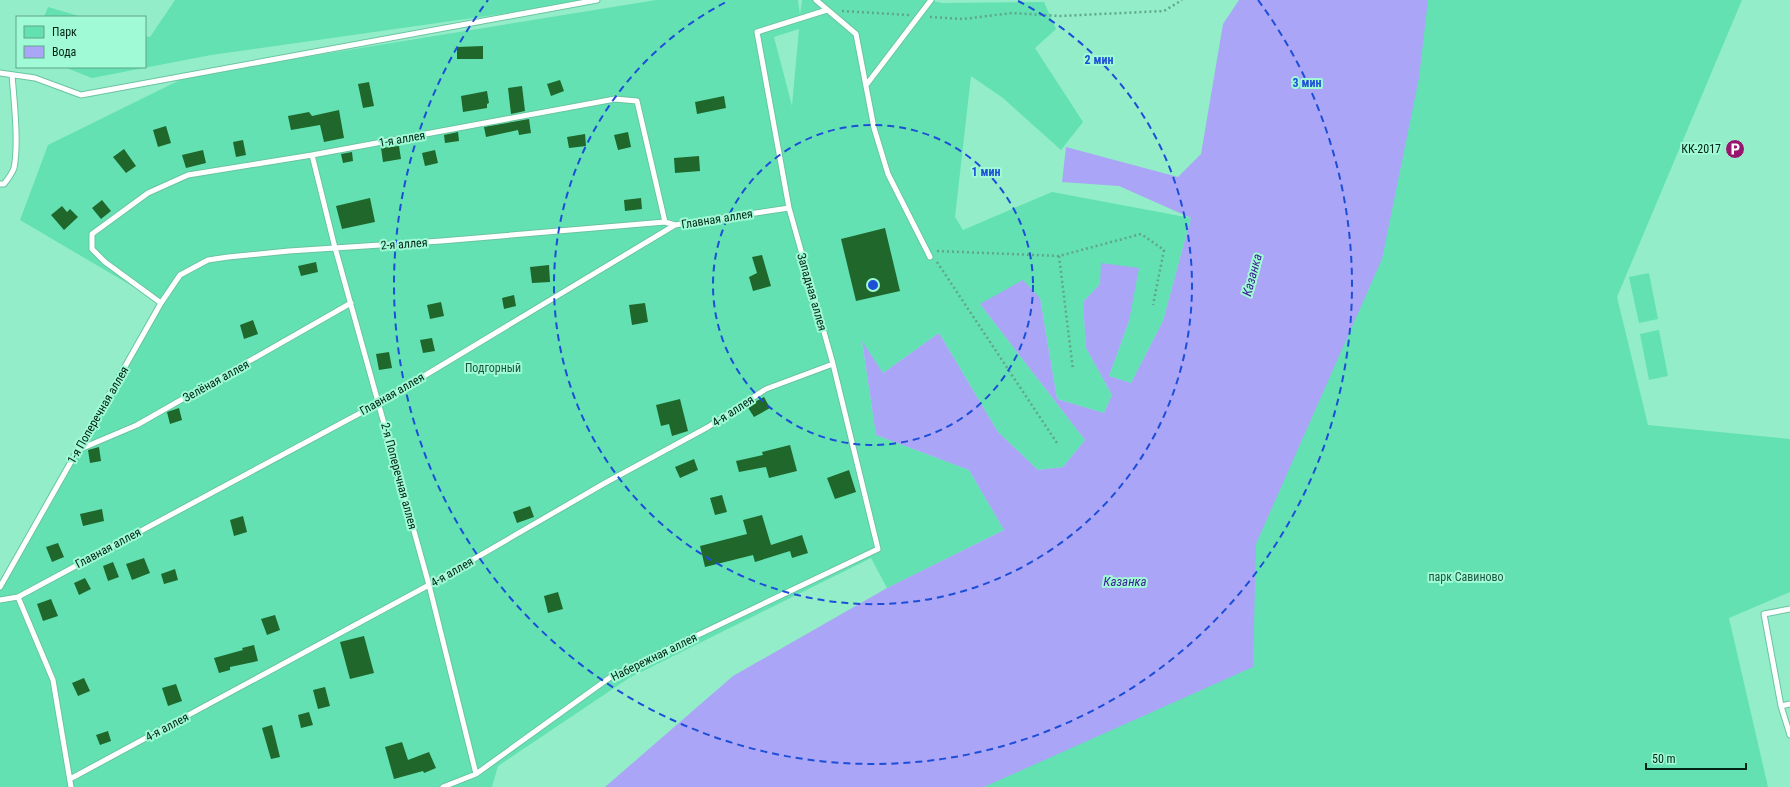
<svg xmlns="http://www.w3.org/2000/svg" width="1790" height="787" font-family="'Roboto Condensed',sans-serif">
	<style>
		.green { fill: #63e1b2; fill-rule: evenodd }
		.water { fill: #aaa5f7 }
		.building { fill: #1f672b }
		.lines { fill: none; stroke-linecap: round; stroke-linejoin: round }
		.service-casing { stroke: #6ac4a1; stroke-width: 7 }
		.path { stroke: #5fa68a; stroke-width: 2.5; stroke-dasharray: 2 3; stroke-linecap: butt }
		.service { stroke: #fff; stroke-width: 5 }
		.ring { fill: none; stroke: #1d4ed8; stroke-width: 2; stroke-dasharray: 7 5 }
		.labels { text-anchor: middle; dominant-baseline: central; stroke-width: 4; stroke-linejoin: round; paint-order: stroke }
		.street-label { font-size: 12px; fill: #002518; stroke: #a0fad5 }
		.poi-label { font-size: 12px; fill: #002518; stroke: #a0fad5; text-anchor: end }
		.park-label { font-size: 12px; fill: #1a5540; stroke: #a0fad5 }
		.water-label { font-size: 13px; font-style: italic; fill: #3e1e94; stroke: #a0fad5 }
		.centre { fill: #1d4ed8; stroke: #a0fad5; stroke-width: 2 }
		.ring-label { font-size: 12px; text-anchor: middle; font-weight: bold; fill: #1d4ed8; stroke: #a0fad5; stroke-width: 4; stroke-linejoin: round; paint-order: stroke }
	</style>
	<rect width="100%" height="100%" fill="#93edc8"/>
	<path class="green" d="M 175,0 L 601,0 L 211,55 L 92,78 L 64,67 L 145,67 L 145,36 L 150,37 Z
		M 656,0 L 798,0 L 800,15 L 802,0 L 929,0 L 942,3 L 1044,2 L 1056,29 L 1035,48 L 1083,122 L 1061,150 L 1003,98 L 971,76 L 955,217 L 963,230 L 1052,192 L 1191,218 L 1163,321 L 1131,383 L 1109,376 L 1129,321 L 1100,284 L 1083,302 L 1086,348 L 1112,395 L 1104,413 L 1057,399 L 1040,298 L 980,304 L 1085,440 L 1063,467 L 1038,470 L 998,432 L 939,333 L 883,373 L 862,342 L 876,435 L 969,470 L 1004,530 L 887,588 L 871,558 L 629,678 L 498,766 L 492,787 L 0,787 L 0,585 L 161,303 L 20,220 L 48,145 L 188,76 ZM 799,29 L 792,106 L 774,37 Z
		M 1421,0 L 1742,0 L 1617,297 L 1648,425 L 1790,439 L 1790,592 L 1729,618 L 1768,787 L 983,787 Z
		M 48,7 L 82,17 L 44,17 Z
		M 1649,273 L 1658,319 L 1639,323 L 1629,277 Z
		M 1659,330 L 1668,376 L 1649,380 L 1640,334 Z"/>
	<path class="water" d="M 1239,0 L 1428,0 L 1419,78 L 1382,259 L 1256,544 L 1253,667 L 984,787 L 605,787 L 733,676 L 887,588 L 1004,530 L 969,470 L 876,435 L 862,341 L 883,373 L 939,333 L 998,432 L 1038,470 L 1063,467 L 1085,440 L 980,304 L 1023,280 L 1040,298 L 1057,399 L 1104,413 L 1112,395 L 1086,348 L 1083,302 L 1100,284 L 1101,263 L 1139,268 L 1129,321 L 1109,376 L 1131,383 L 1163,321 L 1191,218 L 1119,186 L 1062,182 L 1066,147 L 1178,177 L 1201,154 L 1223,24 Z"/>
	<path class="building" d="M 483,46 L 483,59 L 457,59 L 457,47 Z
		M 560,80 L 564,91 L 551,96 L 547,84 Z
		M 369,82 L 374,106 L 363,108 L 358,84 Z
		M 522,86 L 525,111 L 511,114 L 508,88 Z
		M 487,91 L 489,103 L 487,104 L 487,108 L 463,112 L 461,96 Z
		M 724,96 L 726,108 L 697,114 L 695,102 Z
		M 339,110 L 344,138 L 324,142 L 320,125 L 291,130 L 288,116 L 309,112 L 312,116 Z
		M 529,119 L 531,133 L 519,135 L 518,130 L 486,137 L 484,127 Z
		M 166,126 L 171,143 L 158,147 L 153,130 Z
		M 458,132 L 459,141 L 445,143 L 444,135 Z
		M 628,132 L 631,147 L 618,150 L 614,135 Z
		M 585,134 L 586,146 L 569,148 L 567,137 Z
		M 243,140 L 246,155 L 236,157 L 233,142 Z
		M 399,146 L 401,159 L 383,162 L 381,148 Z
		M 124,149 L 136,166 L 126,173 L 113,157 Z
		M 203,150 L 206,163 L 186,168 L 182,155 Z
		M 435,150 L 438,163 L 425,166 L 422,153 Z
		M 352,152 L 353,161 L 343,163 L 341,154 Z
		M 699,156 L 700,171 L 675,173 L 674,158 Z
		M 370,198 L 375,222 L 342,229 L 336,206 Z
		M 641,198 L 642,209 L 625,211 L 624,200 Z
		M 102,200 L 111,211 L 101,219 L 92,208 Z
		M 62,206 L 67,212 L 70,209 L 78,217 L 64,230 L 51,215 Z
		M 885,228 L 900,291 L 856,301 L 841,239 Z
		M 762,255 L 771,286 L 753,291 L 749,277 L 757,273 L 752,257 Z
		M 316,262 L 318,272 L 301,276 L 298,266 Z
		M 549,265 L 550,282 L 532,283 L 530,267 Z
		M 514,295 L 516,306 L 504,309 L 502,298 Z
		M 441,302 L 444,316 L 430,319 L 427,305 Z
		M 645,303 L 648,322 L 632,325 L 629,305 Z
		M 253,320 L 258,334 L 244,339 L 240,325 Z
		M 432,338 L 435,351 L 423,353 L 420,340 Z
		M 389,352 L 392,368 L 379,370 L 376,354 Z
		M 764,397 L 770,408 L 754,417 L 747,406 Z
		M 680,399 L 688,431 L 672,436 L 669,424 L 661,426 L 656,405 Z
		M 179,408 L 182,420 L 170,424 L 167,412 Z
		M 790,445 L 797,471 L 769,478 L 766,467 L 739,472 L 736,461 L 763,455 L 762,452 Z
		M 99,447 L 101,461 L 90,463 L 88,450 Z
		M 694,459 L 698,470 L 680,478 L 675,467 Z
		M 849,470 L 856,492 L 835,499 L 827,478 Z
		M 722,495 L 727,512 L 715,515 L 710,498 Z
		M 530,506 L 534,517 L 517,523 L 513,512 Z
		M 102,509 L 104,521 L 83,526 L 80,514 Z
		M 762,515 L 771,545 L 802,535 L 808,553 L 792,558 L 790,551 L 755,562 L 753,555 L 705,567 L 700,546 L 747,534 L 743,520 Z
		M 243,516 L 247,532 L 234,536 L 230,520 Z
		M 58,543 L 64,557 L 52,562 L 46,547 Z
		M 144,558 L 150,573 L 132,580 L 126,564 Z
		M 113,562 L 119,577 L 108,581 L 103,566 Z
		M 175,569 L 178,580 L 164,584 L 161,574 Z
		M 85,578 L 91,589 L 79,595 L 74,583 Z
		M 558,592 L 563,609 L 548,613 L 544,596 Z
		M 51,599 L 58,616 L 43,621 L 37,604 Z
		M 275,615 L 280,630 L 267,635 L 261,619 Z
		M 364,636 L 374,673 L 350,679 L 340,642 Z
		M 254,645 L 258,661 L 230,667 L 230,670 L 219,673 L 214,658 L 243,650 L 242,648 Z
		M 84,678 L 90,691 L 78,696 L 72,683 Z
		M 176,684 L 182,701 L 168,706 L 162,688 Z
		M 325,687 L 330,706 L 318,709 L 313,690 Z
		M 309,712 L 313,725 L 301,728 L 298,715 Z
		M 272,725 L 280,757 L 271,759 L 262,728 Z
		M 108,731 L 111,741 L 100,745 L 96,735 Z
		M 402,742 L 408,760 L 429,752 L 436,768 L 424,773 L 423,771 L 394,779 L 385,747 Z"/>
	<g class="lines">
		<g class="service-casing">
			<path id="service" d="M 816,0 L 856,34 L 874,128 L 888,174 L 930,257
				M 0,73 L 35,78 L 81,95 L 597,0
				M 867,84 L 931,0
				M 312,155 L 334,244 L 429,585 L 476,774
				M 0,184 L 4,184 C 8,179 12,174 14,168 C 19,144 14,100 12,75
				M 161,303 L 180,275 L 208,260 L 228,257 L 289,251 L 441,241 L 665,222 L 675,225
				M 78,450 L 137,425 L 351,303
				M 0,587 L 161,303 L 105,262 L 92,249 L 92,234 L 148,193 L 188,175 L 312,155 L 615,99 L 637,101 L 665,222
				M 18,597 L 53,680 L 71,787
				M 0,600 L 18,597 L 379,403 L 675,225 L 789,208
				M 1790,609 L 1764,614 L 1781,706 L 1790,704
				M 1781,706 L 1790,735
				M 70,779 L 429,585 L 605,483 L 708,427 L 766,389 L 833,364
				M 443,787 L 476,774 L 612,676 L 878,549 L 833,364 L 789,208 L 757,32 L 827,10"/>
		</g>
		<path class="path" d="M 842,11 L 909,15
			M 930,17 L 963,19 L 1012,13 L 1060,16 L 1164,11 L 1182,0
			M 937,251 L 1059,256 L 1141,234 L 1164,250 L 1153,305
			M 1059,256 L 1073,370
			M 937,262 L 1057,443"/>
		<use href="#service" class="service"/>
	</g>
	<g class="ring">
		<circle cx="873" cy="285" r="160"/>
		<path d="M1018 1A319 319 0 1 1 728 1"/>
		<path d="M1258 0A479 479 0 1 1 488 0"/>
	</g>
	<defs>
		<g id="parking-disc" transform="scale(1)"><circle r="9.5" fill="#97156c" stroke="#a0fad5"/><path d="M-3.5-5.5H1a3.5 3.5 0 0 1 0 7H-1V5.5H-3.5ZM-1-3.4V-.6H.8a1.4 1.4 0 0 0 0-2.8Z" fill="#fff"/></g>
	</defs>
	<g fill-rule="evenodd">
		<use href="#parking-disc" x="1735" y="149"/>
	</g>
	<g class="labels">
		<g class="street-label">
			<text transform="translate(402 139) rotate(-10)">1-я аллея</text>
			<text transform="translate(717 219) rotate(-9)">Главная аллея</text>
			<text transform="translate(404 244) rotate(-4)">2-я аллея</text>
			<text transform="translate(812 292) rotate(74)">Западная аллея</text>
			<text transform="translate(216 381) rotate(-29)">Зелёная аллея</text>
			<text transform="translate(392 394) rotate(-30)">Главная аллея</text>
			<text transform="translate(733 411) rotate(-33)">4-я аллея</text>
			<text transform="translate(98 415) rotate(-60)">1-я Поперечная аллея</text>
			<text transform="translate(399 476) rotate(75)">2-я Поперечная аллея</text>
			<text transform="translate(108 548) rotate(-28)">Главная аллея</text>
			<text transform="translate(452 572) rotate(-30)">4-я аллея</text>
			<text transform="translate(654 657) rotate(-26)">Набережная аллея</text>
			<text transform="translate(167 727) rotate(-28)">4-я аллея</text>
		</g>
		<g class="poi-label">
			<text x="1721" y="149">КК-2017</text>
		</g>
		<g class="park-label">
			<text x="493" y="368">Подгорный</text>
			<text x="1466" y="577">парк Савиново</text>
		</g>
		<g class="water-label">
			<text transform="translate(1252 275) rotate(-75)">Казанка</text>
			<text x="1125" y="581">Казанка</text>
		</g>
	</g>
	<circle cx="873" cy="285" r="6" class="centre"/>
	<g class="ring-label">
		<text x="1099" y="64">2 мин</text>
		<text x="1307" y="87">3 мин</text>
		<text x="986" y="176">1 мин</text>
	</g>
	<rect x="16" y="16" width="130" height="52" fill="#a0fad5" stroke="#60a589"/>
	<rect x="24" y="26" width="20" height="12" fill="#63e1b2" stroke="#60a589"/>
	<text x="52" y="36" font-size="12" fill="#002518">Парк</text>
	<rect x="24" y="46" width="20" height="12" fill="#aaa5f7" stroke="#60a589"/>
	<text x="52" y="56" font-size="12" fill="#002518">Вода</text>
	<path d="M1646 763v6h100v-6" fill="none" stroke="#002518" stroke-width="2"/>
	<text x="1652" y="763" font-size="12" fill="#002518" stroke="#a0fad5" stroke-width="3" paint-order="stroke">50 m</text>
</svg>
